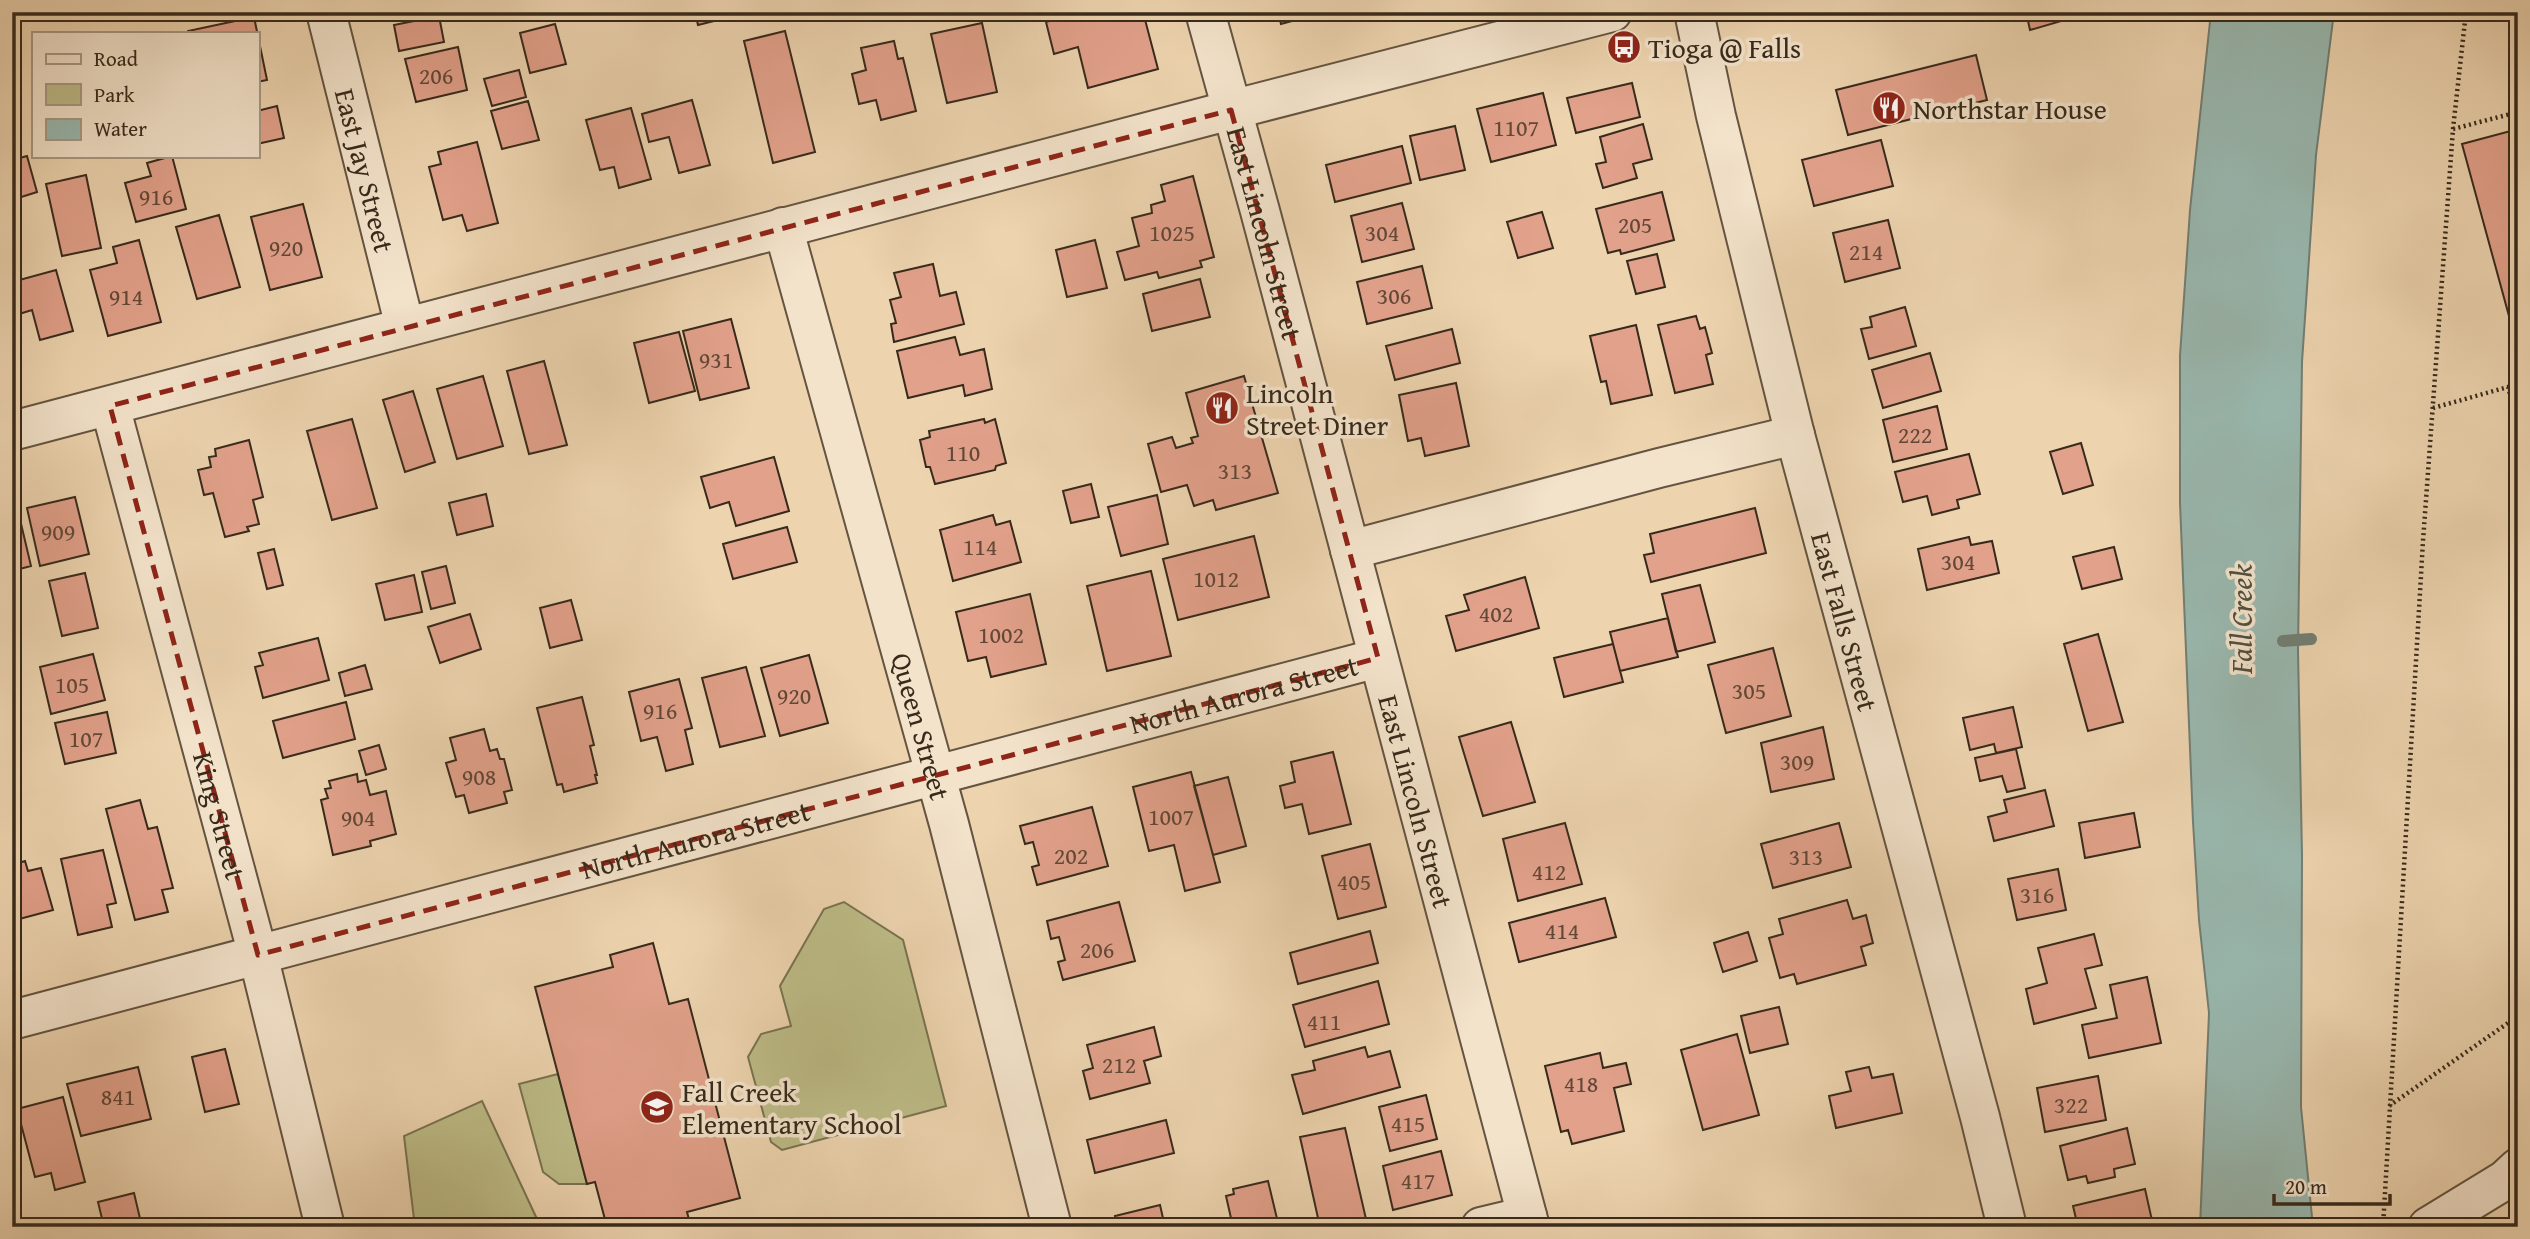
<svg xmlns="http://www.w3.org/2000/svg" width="2530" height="1239" font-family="'Gentium Book Plus',serif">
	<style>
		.green { fill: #bdbc87; stroke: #7a7351; stroke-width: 2 }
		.water { fill: #99b8af; stroke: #727f74; stroke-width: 2 }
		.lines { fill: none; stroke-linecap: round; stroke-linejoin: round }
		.stream { stroke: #727f74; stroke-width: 12 }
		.building { fill: #e2a18b; stroke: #372a1b; stroke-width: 2 }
		.minor-casing { stroke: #645440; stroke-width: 42 }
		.tertiary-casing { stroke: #645440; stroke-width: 42 }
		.path { stroke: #372a1b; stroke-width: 4.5; stroke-dasharray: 2 3.5; stroke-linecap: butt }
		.minor { stroke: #f3e3cb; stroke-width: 38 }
		.tertiary { stroke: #f3e3cb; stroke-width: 38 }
		.marked { fill: none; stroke: #8f2418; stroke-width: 5; stroke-dasharray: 14 9; stroke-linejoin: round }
		.labels { text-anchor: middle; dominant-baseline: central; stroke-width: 7; stroke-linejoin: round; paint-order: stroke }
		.number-label { font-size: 24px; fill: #624837 }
		.poi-label { font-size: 28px; fill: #372a1b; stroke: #f3e3cb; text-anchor: start }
		.street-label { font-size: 28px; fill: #372a1b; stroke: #f3e3cb }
		.water-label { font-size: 30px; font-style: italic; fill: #504e40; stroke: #f3e3cb }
	</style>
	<rect width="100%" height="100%" fill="#edd4af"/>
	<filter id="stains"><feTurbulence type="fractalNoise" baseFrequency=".00286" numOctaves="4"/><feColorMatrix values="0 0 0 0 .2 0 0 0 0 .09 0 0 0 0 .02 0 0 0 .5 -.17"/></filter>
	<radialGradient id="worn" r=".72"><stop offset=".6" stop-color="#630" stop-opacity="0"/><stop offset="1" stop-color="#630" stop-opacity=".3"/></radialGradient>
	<path class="green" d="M 844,902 L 903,940 L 946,1106 L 782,1150 L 771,1142 L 748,1057 L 761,1034 L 791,1026 L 780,986 L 824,909 Z
		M 558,1074 L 587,1184 L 559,1184 L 543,1172 L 519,1084 Z
		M 482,1101 L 537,1219 L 511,1227 L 415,1227 L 404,1136 Z"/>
	<path class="water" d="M 2211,12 L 2334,12 L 2316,155 L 2302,362 L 2298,651 L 2302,855 L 2301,1107 L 2313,1227 L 2200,1227 L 2209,1013 L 2199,920 L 2193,822 L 2180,503 L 2180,356 L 2190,210 Z"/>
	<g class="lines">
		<path class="stream" d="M 2283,641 L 2311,639"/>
	</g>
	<path class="building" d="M 695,12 L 720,12 L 722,19 L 698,25 Z
		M 1057,12 L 1143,12 L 1158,69 L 1088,88 L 1078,47 L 1054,54 L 1046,22 L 1059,18 Z
		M 1278,12 L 1325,12 L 1281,24 Z
		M 2026,12 L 2092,12 L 2030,30 Z
		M 439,16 L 444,42 L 399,51 L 394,25 Z
		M 254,17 L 267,80 L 257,82 L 257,33 L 188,33 L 188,31 Z
		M 982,23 L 997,92 L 947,103 L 931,34 Z
		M 555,24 L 566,64 L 530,73 L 520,33 Z
		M 785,31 L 815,152 L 773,163 L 744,41 Z
		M 894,41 L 898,59 L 903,58 L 916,111 L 881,120 L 876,100 L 859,104 L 852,74 L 866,70 L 861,48 Z
		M 458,47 L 467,90 L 416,102 L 405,59 Z
		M 1976,55 L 1987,100 L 1848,135 L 1836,90 Z
		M 519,70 L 526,97 L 492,106 L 484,79 Z
		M 1632,83 L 1640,117 L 1576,133 L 1567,98 Z
		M 1543,93 L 1556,145 L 1491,162 L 1477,109 Z
		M 692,100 L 710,165 L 679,173 L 669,137 L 649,142 L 642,114 Z
		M 528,101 L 539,140 L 502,149 L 491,111 Z
		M 277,106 L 284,138 L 257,144 L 257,111 Z
		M 631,108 L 651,179 L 619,188 L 614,167 L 600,170 L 586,120 Z
		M 1643,124 L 1652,159 L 1633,164 L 1637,178 L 1603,188 L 1596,164 L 1606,162 L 1600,137 Z
		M 1455,126 L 1465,170 L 1420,180 L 1410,136 Z
		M 2518,129 L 2518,349 L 2462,144 Z
		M 1881,140 L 1893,186 L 1814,206 L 1802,160 Z
		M 477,142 L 498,223 L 467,231 L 462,215 L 443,220 L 429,167 L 441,164 L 438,152 Z
		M 1402,146 L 1411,183 L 1335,202 L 1326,165 Z
		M 27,156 L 37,192 L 12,200 L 12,160 Z
		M 172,156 L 186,209 L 136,222 L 125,183 L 151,176 L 147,163 Z
		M 86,175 L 101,248 L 62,256 L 46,184 Z
		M 1193,176 L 1214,257 L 1200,261 L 1202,267 L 1159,278 L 1157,272 L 1125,280 L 1117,252 L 1139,246 L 1132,218 L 1152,213 L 1151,205 L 1165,201 L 1161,185 Z
		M 1662,192 L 1674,240 L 1621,254 L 1620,250 L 1608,253 L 1596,209 Z
		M 1402,203 L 1414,249 L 1362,262 L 1351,216 Z
		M 303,204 L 322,277 L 270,290 L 251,217 Z
		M 1542,212 L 1553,248 L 1518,258 L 1507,222 Z
		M 219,215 L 240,287 L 197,299 L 176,227 Z
		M 1888,220 L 1900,268 L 1845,282 L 1833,233 Z
		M 139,240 L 161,322 L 108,336 L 90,270 L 117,263 L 113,247 Z
		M 1095,240 L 1107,288 L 1067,297 L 1056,250 Z
		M 1657,254 L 1665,287 L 1636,294 L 1627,261 Z
		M 933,264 L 940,296 L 956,292 L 964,324 L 894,342 L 891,324 L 896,323 L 890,300 L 901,297 L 894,273 Z
		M 1422,266 L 1432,308 L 1367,324 L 1357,282 Z
		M 56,270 L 73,331 L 40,340 L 32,310 L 16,315 L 12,303 L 12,282 Z
		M 1200,279 L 1210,317 L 1152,331 L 1143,294 Z
		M 1905,307 L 1916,346 L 1869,359 L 1861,329 L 1872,327 L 1870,317 Z
		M 1696,316 L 1700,329 L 1705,327 L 1712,353 L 1706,355 L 1713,384 L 1675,393 L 1658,325 Z
		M 731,319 L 749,388 L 700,400 L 683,331 Z
		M 1636,325 L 1652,395 L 1611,404 L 1606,381 L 1601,382 L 1590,336 Z
		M 1452,329 L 1460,363 L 1395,380 L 1386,346 Z
		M 679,332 L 695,391 L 649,403 L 634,343 Z
		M 955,337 L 960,355 L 984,349 L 992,389 L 965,396 L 963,385 L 908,398 L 897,351 Z
		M 1930,353 L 1941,391 L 1883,408 L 1872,370 Z
		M 544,361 L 567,445 L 529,454 L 507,371 Z
		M 483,376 L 503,446 L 457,459 L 437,389 Z
		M 1244,376 L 1278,493 L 1216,510 L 1213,500 L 1194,506 L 1187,485 L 1161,492 L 1148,444 L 1172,437 L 1176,448 L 1193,443 L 1191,438 L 1198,436 L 1186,393 Z
		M 1456,383 L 1469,446 L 1425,456 L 1421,438 L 1408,441 L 1399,395 Z
		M 413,391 L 435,462 L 405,472 L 383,400 Z
		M 1937,406 L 1947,449 L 1893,462 L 1883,420 Z
		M 352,419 L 377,508 L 332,520 L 307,431 Z
		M 984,419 L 985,423 L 995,419 L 1006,463 L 996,466 L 995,470 L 935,484 L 930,467 L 926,467 L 920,440 L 930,437 L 929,431 Z
		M 249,440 L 263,497 L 253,500 L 259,524 L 247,527 L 249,531 L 225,537 L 213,493 L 204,495 L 198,470 L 211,467 L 209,457 L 216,456 L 215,449 Z
		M 2081,443 L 2093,485 L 2063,494 L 2050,452 Z
		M 1969,454 L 1980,494 L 1957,500 L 1959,508 L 1932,515 L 1927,496 L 1903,502 L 1895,472 Z
		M 774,457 L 789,511 L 736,526 L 729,502 L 710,508 L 701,477 Z
		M 1091,484 L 1099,517 L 1071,523 L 1063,491 Z
		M 486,494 L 493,526 L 457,535 L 449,503 Z
		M 1157,495 L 1168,544 L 1121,556 L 1108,507 Z
		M 75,497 L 89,554 L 40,566 L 27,508 Z
		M 1755,508 L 1766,553 L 1651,582 L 1644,555 L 1654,553 L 1650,534 Z
		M 18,511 L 31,566 L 12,571 L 12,512 Z
		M 993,515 L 996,525 L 1010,521 L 1021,562 L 953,581 L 940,530 Z
		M 787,527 L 797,562 L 733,579 L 723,544 Z
		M 1254,536 L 1269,597 L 1178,620 L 1163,559 Z
		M 1969,537 L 1971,545 L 1992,541 L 1999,573 L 1927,590 L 1918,549 Z
		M 2114,547 L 2122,579 L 2082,589 L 2073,557 Z
		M 274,549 L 283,585 L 267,589 L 258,553 Z
		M 446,566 L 455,603 L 431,609 L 422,572 Z
		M 1151,571 L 1171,656 L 1107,671 L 1087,586 Z
		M 85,573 L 98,628 L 62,636 L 49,581 Z
		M 414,575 L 422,612 L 385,620 L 376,584 Z
		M 1525,577 L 1539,628 L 1456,651 L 1446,616 L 1469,610 L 1464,595 Z
		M 1700,585 L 1715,642 L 1676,652 L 1662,594 Z
		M 1030,594 L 1046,664 L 991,677 L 986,657 L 968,661 L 956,612 Z
		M 571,600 L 582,640 L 550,648 L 540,608 Z
		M 470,614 L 481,649 L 440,663 L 428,627 Z
		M 1668,618 L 1678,657 L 1620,671 L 1610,632 Z
		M 2098,634 L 2123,722 L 2088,731 L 2064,644 Z
		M 318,638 L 329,680 L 263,698 L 255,667 L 263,665 L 259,653 Z
		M 1613,644 L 1623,682 L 1564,697 L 1554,658 Z
		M 1773,648 L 1791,716 L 1726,733 L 1708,665 Z
		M 93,654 L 105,700 L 51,714 L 40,667 Z
		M 809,655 L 828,723 L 780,736 L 761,668 Z
		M 365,665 L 372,689 L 345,696 L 339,673 Z
		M 746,667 L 765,736 L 720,747 L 702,678 Z
		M 679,679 L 692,728 L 685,730 L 693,764 L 666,771 L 657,737 L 641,741 L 629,692 Z
		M 582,697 L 594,745 L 590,746 L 597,775 L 595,775 L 597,783 L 564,792 L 562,784 L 557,785 L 537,708 Z
		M 346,702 L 355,739 L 283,758 L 273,721 Z
		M 2013,707 L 2022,747 L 1996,753 L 1994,744 L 1970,750 L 1963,718 Z
		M 107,712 L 116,753 L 65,764 L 55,723 Z
		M 1511,722 L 1535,802 L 1483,816 L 1459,737 Z
		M 1823,727 L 1834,779 L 1771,792 L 1761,743 Z
		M 484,729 L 490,751 L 497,749 L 500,759 L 504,759 L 512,790 L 504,792 L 507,803 L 469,813 L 464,795 L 456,797 L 446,763 L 456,760 L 450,738 Z
		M 379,745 L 386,769 L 366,775 L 359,751 Z
		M 2016,749 L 2025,788 L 2007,792 L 2002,776 L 1980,781 L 1975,758 Z
		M 1333,752 L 1351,824 L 1309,834 L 1302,804 L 1285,808 L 1280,786 L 1295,782 L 1291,762 Z
		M 1191,772 L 1220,882 L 1185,891 L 1174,845 L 1149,851 L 1133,787 Z
		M 357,774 L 358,782 L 366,780 L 370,795 L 386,791 L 396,834 L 370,841 L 371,846 L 333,855 L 321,800 L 328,798 L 325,789 L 331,788 L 329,781 Z
		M 1228,777 L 1246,846 L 1213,855 L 1194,786 Z
		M 2045,790 L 2054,826 L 1994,841 L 1988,817 L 2007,812 L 2004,800 Z
		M 140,800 L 148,829 L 157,827 L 173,888 L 162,890 L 168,912 L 135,920 L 106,809 Z
		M 1092,807 L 1108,866 L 1037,885 L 1032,867 L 1039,865 L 1033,842 L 1025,844 L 1020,826 Z
		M 2134,813 L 2140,847 L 2085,858 L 2079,823 Z
		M 1565,823 L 1582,884 L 1518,901 L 1503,839 Z
		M 1839,823 L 1851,867 L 1773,888 L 1761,844 Z
		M 1370,844 L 1386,907 L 1338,919 L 1322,856 Z
		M 103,850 L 116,903 L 107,905 L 112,927 L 78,935 L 61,859 Z
		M 25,861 L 28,871 L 41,868 L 53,910 L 12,921 L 12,865 Z
		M 2058,869 L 2066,910 L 2017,920 L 2008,879 Z
		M 1605,898 L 1616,937 L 1519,962 L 1509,923 Z
		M 1847,900 L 1853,919 L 1866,915 L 1873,943 L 1861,947 L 1866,965 L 1797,984 L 1794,974 L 1780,978 L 1769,938 L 1783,934 L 1779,919 Z
		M 1119,902 L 1135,961 L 1063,980 L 1058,962 L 1065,960 L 1059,937 L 1051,939 L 1047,921 Z
		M 1370,931 L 1378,963 L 1298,984 L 1290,953 Z
		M 1748,932 L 1757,961 L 1723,972 L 1714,943 Z
		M 2094,934 L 2102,965 L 2085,969 L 2096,1008 L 2034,1024 L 2026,989 L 2047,983 L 2038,948 Z
		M 653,943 L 669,1004 L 688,999 L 740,1198 L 687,1212 L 691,1227 L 607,1227 L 595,1182 L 587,1184 L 535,987 L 613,967 L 610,955 Z
		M 2147,977 L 2161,1043 L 2089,1058 L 2082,1025 L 2117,1018 L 2110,985 Z
		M 1378,981 L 1389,1024 L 1305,1047 L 1293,1005 Z
		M 1779,1007 L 1788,1044 L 1750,1053 L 1741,1016 Z
		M 1154,1027 L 1161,1056 L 1144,1061 L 1150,1083 L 1090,1099 L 1083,1071 L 1093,1068 L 1087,1045 Z
		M 1737,1034 L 1759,1115 L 1703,1130 L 1681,1050 Z
		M 1365,1047 L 1368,1057 L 1390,1051 L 1400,1087 L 1303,1114 L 1292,1075 L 1315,1070 L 1313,1061 Z
		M 225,1049 L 239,1104 L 205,1112 L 192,1057 Z
		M 1600,1053 L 1603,1068 L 1626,1063 L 1631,1084 L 1614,1088 L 1624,1131 L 1572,1144 L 1568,1130 L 1561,1132 L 1545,1066 Z
		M 138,1067 L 151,1119 L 81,1136 L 67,1084 Z
		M 1869,1067 L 1872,1078 L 1893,1074 L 1902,1113 L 1836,1128 L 1829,1096 L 1851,1091 L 1846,1072 Z
		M 2098,1076 L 2106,1120 L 2045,1132 L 2037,1088 Z
		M 1426,1095 L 1437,1139 L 1390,1151 L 1379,1107 Z
		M 63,1097 L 85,1182 L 55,1190 L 51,1173 L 35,1177 L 17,1109 Z
		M 1166,1120 L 1174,1153 L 1095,1173 L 1087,1140 Z
		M 1345,1128 L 1366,1219 L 1333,1227 L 1320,1227 L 1300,1137 Z
		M 2127,1128 L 2135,1164 L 2114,1169 L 2115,1177 L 2088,1183 L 2086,1176 L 2068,1180 L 2060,1146 Z
		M 1441,1151 L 1452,1195 L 1393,1210 L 1383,1166 Z
		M 1268,1181 L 1279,1227 L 1233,1227 L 1226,1196 L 1234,1194 L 1233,1189 Z
		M 2145,1189 L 2153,1225 L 2078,1227 L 2073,1206 Z
		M 134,1193 L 142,1227 L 104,1227 L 98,1202 Z
		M 1160,1205 L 1165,1227 L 1117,1227 L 1115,1216 Z"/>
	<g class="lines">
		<g class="minor-casing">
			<g id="minor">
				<path id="s1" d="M 326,12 L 405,327"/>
				<path id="s2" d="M 1694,12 L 1716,116 L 1795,435 L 1980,1117 L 2007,1227"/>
				<path d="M 1231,110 L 1612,12"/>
				<path id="s3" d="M 783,227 L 949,824 L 1052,1227"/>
				<path id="s4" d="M 110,406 L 258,955 L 325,1227"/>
				<path d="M 1350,550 L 1659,468 L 1795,435"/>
				<path d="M 1481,1227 L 1527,1216"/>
			</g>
		</g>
		<g class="tertiary-casing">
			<g id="tertiary">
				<path id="s5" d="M 1205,12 L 1260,211 L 1530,1227"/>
				<path d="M 12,431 L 1231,110"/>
				<path id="s6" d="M 12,1020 L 1378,658"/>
				<path d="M 2428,1227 L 2505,1180 L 2518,1168"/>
			</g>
		</g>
		<path class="path" d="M 2453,129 L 2518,112
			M 2433,408 L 2508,387 L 2518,423
			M 2389,1106 L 2518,1016
			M 2383,1227 L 2423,541 L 2453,129 L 2466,12"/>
		<use href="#minor" class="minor"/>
		<use href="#tertiary" class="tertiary"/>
	</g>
	<path class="marked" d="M 1231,110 L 1378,658 L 258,955 L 110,406 Z"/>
	<defs>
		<g id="bus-disc" transform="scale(1.75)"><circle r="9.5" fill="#8f2418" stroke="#f3e3cb"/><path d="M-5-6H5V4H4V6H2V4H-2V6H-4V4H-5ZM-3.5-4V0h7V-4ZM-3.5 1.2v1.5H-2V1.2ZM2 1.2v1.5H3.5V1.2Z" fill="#fff"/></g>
		<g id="restaurant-disc" transform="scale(1.75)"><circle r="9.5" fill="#8f2418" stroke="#f3e3cb"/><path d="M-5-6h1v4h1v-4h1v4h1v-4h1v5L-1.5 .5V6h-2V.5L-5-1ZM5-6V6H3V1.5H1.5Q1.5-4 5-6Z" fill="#fff"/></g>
		<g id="school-disc" transform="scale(1.75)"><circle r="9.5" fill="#8f2418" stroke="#f3e3cb"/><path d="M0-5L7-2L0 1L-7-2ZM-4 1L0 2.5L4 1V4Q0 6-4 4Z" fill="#fff"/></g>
	</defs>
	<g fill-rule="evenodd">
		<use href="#bus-disc" x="1624" y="47"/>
		<use href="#restaurant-disc" x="1889" y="108"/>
		<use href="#restaurant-disc" x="1222" y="408"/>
		<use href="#school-disc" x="657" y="1107"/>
	</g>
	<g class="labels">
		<g class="number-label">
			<text x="436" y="75">206</text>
			<text x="1516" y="127">1107</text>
			<text x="156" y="196">916</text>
			<text x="1635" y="224">205</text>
			<text x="1172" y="232">1025</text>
			<text x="1382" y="232">304</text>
			<text x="286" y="247">920</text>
			<text x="1866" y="251">214</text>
			<text x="1394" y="295">306</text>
			<text x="126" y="296">914</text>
			<text x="716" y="359">931</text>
			<text x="1915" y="434">222</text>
			<text x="963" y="452">110</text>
			<text x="1235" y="470">313</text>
			<text x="58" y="531">909</text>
			<text x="980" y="546">114</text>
			<text x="1958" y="561">304</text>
			<text x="1216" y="578">1012</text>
			<text x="1496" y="613">402</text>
			<text x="1001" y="634">1002</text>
			<text x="72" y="684">105</text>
			<text x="1749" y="690">305</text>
			<text x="794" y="695">920</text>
			<text x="660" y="710">916</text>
			<text x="86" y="738">107</text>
			<text x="1797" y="761">309</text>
			<text x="479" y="776">908</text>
			<text x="1171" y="816">1007</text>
			<text x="358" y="817">904</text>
			<text x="1071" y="855">202</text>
			<text x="1806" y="856">313</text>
			<text x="1549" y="871">412</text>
			<text x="1354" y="881">405</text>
			<text x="2037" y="894">316</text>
			<text x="1562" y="930">414</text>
			<text x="1097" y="949">206</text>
			<text x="1324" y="1021">411</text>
			<text x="1119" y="1064">212</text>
			<text x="1581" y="1083">418</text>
			<text x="118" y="1096">841</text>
			<text x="2071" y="1104">322</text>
			<text x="1408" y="1123">415</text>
			<text x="1418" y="1180">417</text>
		</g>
		<g class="poi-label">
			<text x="1648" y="47">Tioga @ Falls</text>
			<text x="1913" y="108">Northstar House</text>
			<text x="1246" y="392">Lincoln<tspan x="1246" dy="32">Street Diner</tspan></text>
			<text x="682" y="1091">Fall Creek<tspan x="682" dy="32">Elementary School</tspan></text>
		</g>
		<g class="street-label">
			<text stroke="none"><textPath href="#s1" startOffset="163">East Jay Street</textPath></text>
			<text stroke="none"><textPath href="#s5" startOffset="229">East Lincoln Street</textPath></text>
			<text stroke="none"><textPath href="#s2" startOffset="628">East Falls Street</textPath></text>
			<text stroke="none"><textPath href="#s6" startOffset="1274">North Aurora Street</textPath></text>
			<text stroke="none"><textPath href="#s3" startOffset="518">Queen Street</textPath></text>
			<text stroke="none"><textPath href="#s5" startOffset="817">East Lincoln Street</textPath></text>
			<text stroke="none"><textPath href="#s4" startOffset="424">King Street</textPath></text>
			<text stroke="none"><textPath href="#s6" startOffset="707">North Aurora Street</textPath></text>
		</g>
		<g class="water-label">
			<text transform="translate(2241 619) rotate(-90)">Fall Creek</text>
		</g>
	</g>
	<rect width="2530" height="1239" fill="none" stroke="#edd4af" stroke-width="42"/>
	<rect x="14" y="14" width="2502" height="1211" fill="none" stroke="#372a1b" stroke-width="3.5"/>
	<rect x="21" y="21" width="2488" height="1197" fill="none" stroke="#372a1b" stroke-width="2"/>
	<rect x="32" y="32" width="228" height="126" fill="#f3e3cb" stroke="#a89985" stroke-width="2"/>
	<rect x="46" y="54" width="35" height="10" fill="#f3e3cb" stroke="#a89985" stroke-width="2"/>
	<text x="94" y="66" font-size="21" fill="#372a1b">Road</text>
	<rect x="46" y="84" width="35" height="21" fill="#bdbc87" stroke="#a89985" stroke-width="2"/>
	<text x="94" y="102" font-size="21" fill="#372a1b">Park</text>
	<rect x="46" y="119" width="35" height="21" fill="#99b8af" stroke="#a89985" stroke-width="2"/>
	<text x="94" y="136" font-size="21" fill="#372a1b">Water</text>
	<path d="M2274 1194v10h116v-10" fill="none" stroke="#372a1b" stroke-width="3.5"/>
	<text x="2285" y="1194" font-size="21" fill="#372a1b" stroke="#f3e3cb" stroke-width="5" paint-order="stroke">20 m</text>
	<rect width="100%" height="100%" filter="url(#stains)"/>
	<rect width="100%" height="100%" fill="url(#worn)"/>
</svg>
